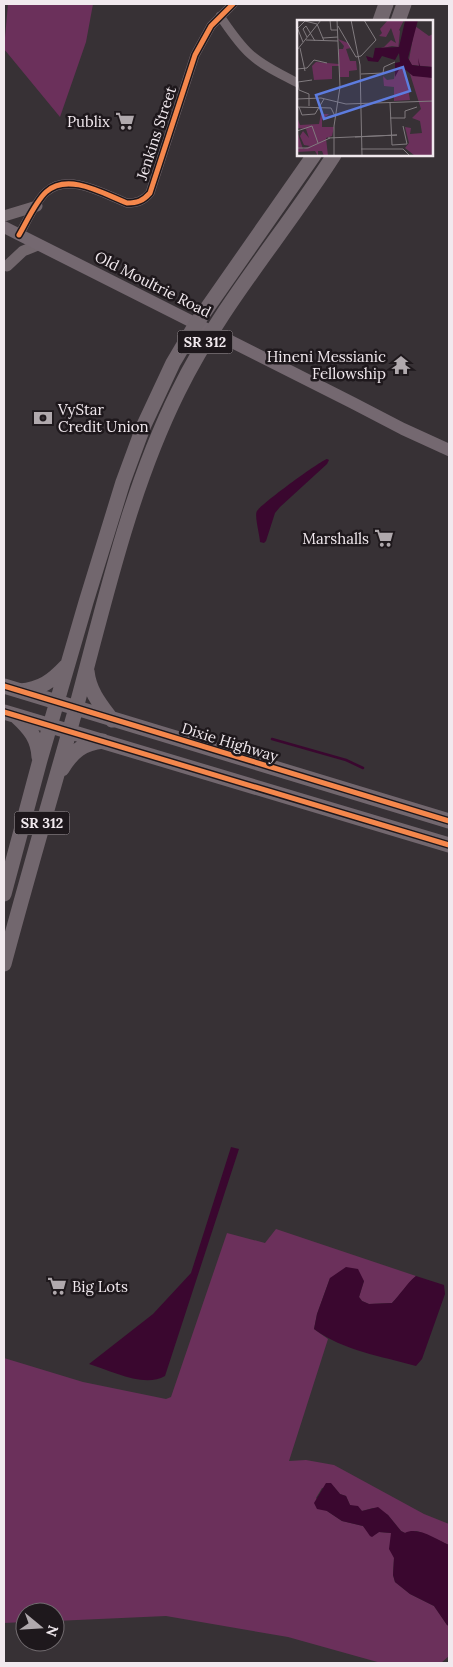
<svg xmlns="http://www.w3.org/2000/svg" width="453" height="1667" font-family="Lora,serif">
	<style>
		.green { fill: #6b305b }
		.water { fill: #3a072f }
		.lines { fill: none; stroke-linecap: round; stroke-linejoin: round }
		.stream { stroke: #3a072f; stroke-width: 2.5 }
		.minor { stroke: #72676d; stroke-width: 9 }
		.tertiary { stroke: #72676d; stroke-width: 11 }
		.secondary { stroke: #746870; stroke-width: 12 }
		.primary { stroke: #72676e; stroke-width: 15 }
		.cycleway-casing { stroke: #1e181c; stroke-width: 8 }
		.cycleway { stroke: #f5874c; stroke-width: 5 }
		.labels { text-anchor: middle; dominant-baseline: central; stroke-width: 5; stroke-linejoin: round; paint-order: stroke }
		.shield { fill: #1e181c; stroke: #b2aaaf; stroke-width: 1 }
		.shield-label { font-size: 14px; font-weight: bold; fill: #f1e9ee }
		.poi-label { font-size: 15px; fill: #f1e9ee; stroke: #1e181c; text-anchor: end }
		.street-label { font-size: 15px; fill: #f1e9ee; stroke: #1e181c }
		.inset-road { fill: none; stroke: #817b7f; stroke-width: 1 }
		.view { fill: #5d7cdf; fill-opacity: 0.15; stroke: #5d7cdf; stroke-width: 2.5 }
		.inset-edge { fill: none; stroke: #f1e9ee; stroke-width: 2.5 }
	</style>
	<rect width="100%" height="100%" fill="#373135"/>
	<path class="green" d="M 8,4 L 93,4 L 86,42 L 60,117 L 4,49 Z
		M 276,1229 L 416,1276 C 407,1284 401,1294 392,1303 L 369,1304 L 362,1301 L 359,1297 L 364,1281 L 330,1278 L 317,1314 L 314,1329 L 328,1339 L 289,1461 L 306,1460 L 334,1465 L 424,1514 L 449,1524 L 449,1545 L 420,1532 L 416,1531 L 405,1533 L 401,1531 L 388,1515 L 373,1508 L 362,1511 L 350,1505 L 346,1496 L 340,1494 L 334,1487 L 322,1488 L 316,1498 L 327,1511 L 342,1521 L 363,1526 L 372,1536 L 379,1532 L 391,1533 L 394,1558 L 393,1575 L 395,1582 L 410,1594 L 434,1606 L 447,1625 L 449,1626 L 449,1656 L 441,1663 L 381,1663 L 288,1637 L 166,1616 L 55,1621 L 55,1612 L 25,1612 L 25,1622 L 4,1623 L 4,1358 L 83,1382 L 166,1399 L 171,1397 L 227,1233 L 265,1243 Z"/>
	<path class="water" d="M 327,459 L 329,460 L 327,464 L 280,507 L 275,513 L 266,541 L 264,543 L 260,542 C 260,536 254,515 257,511 C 261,504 320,461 327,459 Z
		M 231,1147 L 239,1149 L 165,1376 C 144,1388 112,1371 89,1364 L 153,1314 L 191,1273 Z
		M 346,1267 L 358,1269 L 364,1281 L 359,1297 L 362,1301 L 369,1304 L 392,1303 C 401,1294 406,1284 416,1276 L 444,1285 L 445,1294 L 422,1359 L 416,1366 C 381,1356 344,1351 314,1329 L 317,1314 L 330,1278 Z
		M 326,1483 L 331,1483 L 340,1494 L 346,1496 L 350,1505 L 358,1506 L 362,1511 L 378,1507 L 388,1515 L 401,1531 L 405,1533 C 418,1526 437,1540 449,1545 L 449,1626 L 447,1625 L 434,1606 L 410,1594 L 395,1582 L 393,1575 L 394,1558 L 389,1549 L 391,1533 L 379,1532 L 372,1537 L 370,1536 L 363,1526 L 342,1521 L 327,1511 L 317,1509 L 314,1503 Z"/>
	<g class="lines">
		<path class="stream" d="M 272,739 L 346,760 L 363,768"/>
		<path class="minor" d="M 220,16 C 229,29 238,43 250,54 C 263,66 282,75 298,83
			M 19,235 C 26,223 36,201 46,192 C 68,172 104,194 127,203 C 137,203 143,201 150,193 L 195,55 L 211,26 L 233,4"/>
		<path class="tertiary" d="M 4,216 L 37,206
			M 7,266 L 23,251 L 38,245"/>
		<path class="secondary" d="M 4,227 L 353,403 L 403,429 L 449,450"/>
		<path class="primary" d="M 380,21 L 386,4
			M 398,21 L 404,4
			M 87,671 C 89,691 100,704 112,720
			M 4,686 L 449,821
			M 20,691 C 41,689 52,681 66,666
			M 4,712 L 449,845
			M 17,717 C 30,729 38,739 39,757
			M 62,769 C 72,752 83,743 103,741
			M 4,894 L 40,760 L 86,602 L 123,482 L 144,425 L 173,363 L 196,324 L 314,155
			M 4,964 C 27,878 52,793 76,708 C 105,601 129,491 178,392 C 220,306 283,235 334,155"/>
		<g class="cycleway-casing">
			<path id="cycleway" d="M 19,235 C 26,223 36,201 46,192 C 68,172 104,194 127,203 C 137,203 143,201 150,193 L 195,55 L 211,26 L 233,4
				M 4,686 L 449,821
				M 4,712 L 449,845"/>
		</g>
		<use href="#cycleway" class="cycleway"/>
	</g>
	<defs>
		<g id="supermarket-bare" transform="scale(1.5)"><path d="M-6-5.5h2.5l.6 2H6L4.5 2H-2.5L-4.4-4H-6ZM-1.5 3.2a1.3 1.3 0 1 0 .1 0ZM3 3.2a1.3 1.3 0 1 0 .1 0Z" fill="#b0a9ad" stroke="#1e181c" stroke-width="2.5" paint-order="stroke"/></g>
		<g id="temple-bare" transform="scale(1.5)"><path d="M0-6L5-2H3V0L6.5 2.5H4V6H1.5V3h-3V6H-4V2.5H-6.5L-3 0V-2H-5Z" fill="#b0a9ad" stroke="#1e181c" stroke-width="2.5" paint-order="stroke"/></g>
		<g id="bank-bare" transform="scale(1.5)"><path d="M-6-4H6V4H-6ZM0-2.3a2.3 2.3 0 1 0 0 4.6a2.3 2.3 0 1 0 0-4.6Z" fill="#b0a9ad" stroke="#1e181c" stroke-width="2.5" paint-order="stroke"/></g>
	</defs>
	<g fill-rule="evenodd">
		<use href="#supermarket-bare" x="125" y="121"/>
		<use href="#temple-bare" x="401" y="365"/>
		<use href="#bank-bare" x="43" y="418"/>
		<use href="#supermarket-bare" x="384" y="538"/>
		<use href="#supermarket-bare" x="57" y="1286"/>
	</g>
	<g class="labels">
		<g class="shield">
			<rect x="177.5" y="330.5" width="55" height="23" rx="4"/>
			<rect x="14.5" y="811.5" width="55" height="23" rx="4"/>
		</g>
		<g class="shield-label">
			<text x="205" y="342">SR 312</text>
			<text x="42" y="823">SR 312</text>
		</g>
		<g class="poi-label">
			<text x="110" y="121">Publix</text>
			<text x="386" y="356">Hineni Messianic<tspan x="386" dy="17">Fellowship</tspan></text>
			<text x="58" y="409" text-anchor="start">VyStar<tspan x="58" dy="17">Credit Union</tspan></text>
			<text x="369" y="538">Marshalls</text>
			<text x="72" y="1286" text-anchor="start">Big Lots</text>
		</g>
		<g class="street-label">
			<text transform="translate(156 133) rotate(-72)">Jenkins Street</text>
			<text transform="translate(153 284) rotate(27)">Old Moultrie Road</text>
			<text transform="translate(230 742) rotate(17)">Dixie Highway</text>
		</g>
	</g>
	<g transform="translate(297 20)">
		<rect width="136" height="136" fill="#373135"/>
		<path d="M 91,0 L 107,0 L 102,10 L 103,11 L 101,31 L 102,27 L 95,26 L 77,30 L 87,27 L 94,20 L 99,23 L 94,8 L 89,17 L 82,16 L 85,13 L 83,9 ZM 118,6 L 132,16 L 136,14 L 136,47 L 115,45 L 112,40 ZM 41,19 L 51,23 L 54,28 L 49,29 L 53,41 L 59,41 L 60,50 L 52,51 L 52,57 L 43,57 L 42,46 L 35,46 L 35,67 L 35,59 L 17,60 L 15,46 L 19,42 L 42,44 L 42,29 L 46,29 L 47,26 ZM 99,45 L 99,51 L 104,46 L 108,51 L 113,80 L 97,81 L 97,67 L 87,66 L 86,56 L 90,60 L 97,59 ZM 113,54 L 137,58 L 136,136 L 117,135 L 108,128 L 112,123 L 108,107 L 114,108 L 113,114 L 125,113 L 123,101 L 115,98 L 124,89 ZM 24,94 L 32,94 L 25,100 L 25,107 L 37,107 L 35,116 L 29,118 L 31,136 L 27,136 L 25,131 L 21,131 L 21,136 L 18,131 L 0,132 L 0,111 L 6,129 L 13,126 L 7,125 L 3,116 L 6,111 L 12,118 L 9,109 L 0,108 L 0,97 L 3,105 L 22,104 Z" fill="#6b305b"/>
		<path d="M 121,0 L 111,38 L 115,45 L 122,46 L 121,38 L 123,46 L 136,47 L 136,58 L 116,56 L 104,46 L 98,57 L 98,43 L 103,42 L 102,33 L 98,40 L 85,36 L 81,42 L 71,41 L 69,36 L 76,38 L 78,28 L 102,27 L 108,1 Z" fill="#3a072f"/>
		<path class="inset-road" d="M 33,0 L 34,10 L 40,10M 54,0 L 63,45 L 65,136M 41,6 L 59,37 L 64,36 L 79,20 L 67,0M 0,7 L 6,22M 1,8 L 8,1 L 20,4 L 27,21M 10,17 L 6,9 L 9,6 L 18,21M 26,18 L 41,17M 9,20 L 41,21M 3,28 L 8,51M 0,30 L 24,0M 0,49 L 10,48 L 17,40 L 30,43M 64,54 L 86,53 L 87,47 L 98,42M 0,79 L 24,78 L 49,84 L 137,81M 93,83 L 95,125M 12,86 L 12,74 L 2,70 L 1,62 L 15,60M 0,87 L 34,88 L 38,96M 2,87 L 5,95 L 18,94 L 27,79M 93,98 L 108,98 L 108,91 L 120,87M 0,111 L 15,106 L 21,123M 31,118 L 100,115 L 58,117M 95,125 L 110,124 L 106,106M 0,128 L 11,128 L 33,118M 64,129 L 106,129 L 113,136M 37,136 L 37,106 L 43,67 L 40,0"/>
		<path class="view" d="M 106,47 L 113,71 L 27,99 L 19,75 Z"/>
		<rect width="136" height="136" class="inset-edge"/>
	</g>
	<rect width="453" height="1667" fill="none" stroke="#f1e9ee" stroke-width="10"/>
	<g transform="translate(40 1627) rotate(108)"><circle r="24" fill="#1e181c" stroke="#726c70"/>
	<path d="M0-4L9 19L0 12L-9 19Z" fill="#b0a9ad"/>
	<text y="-8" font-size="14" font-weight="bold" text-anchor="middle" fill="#f1e9ee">N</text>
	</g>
</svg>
